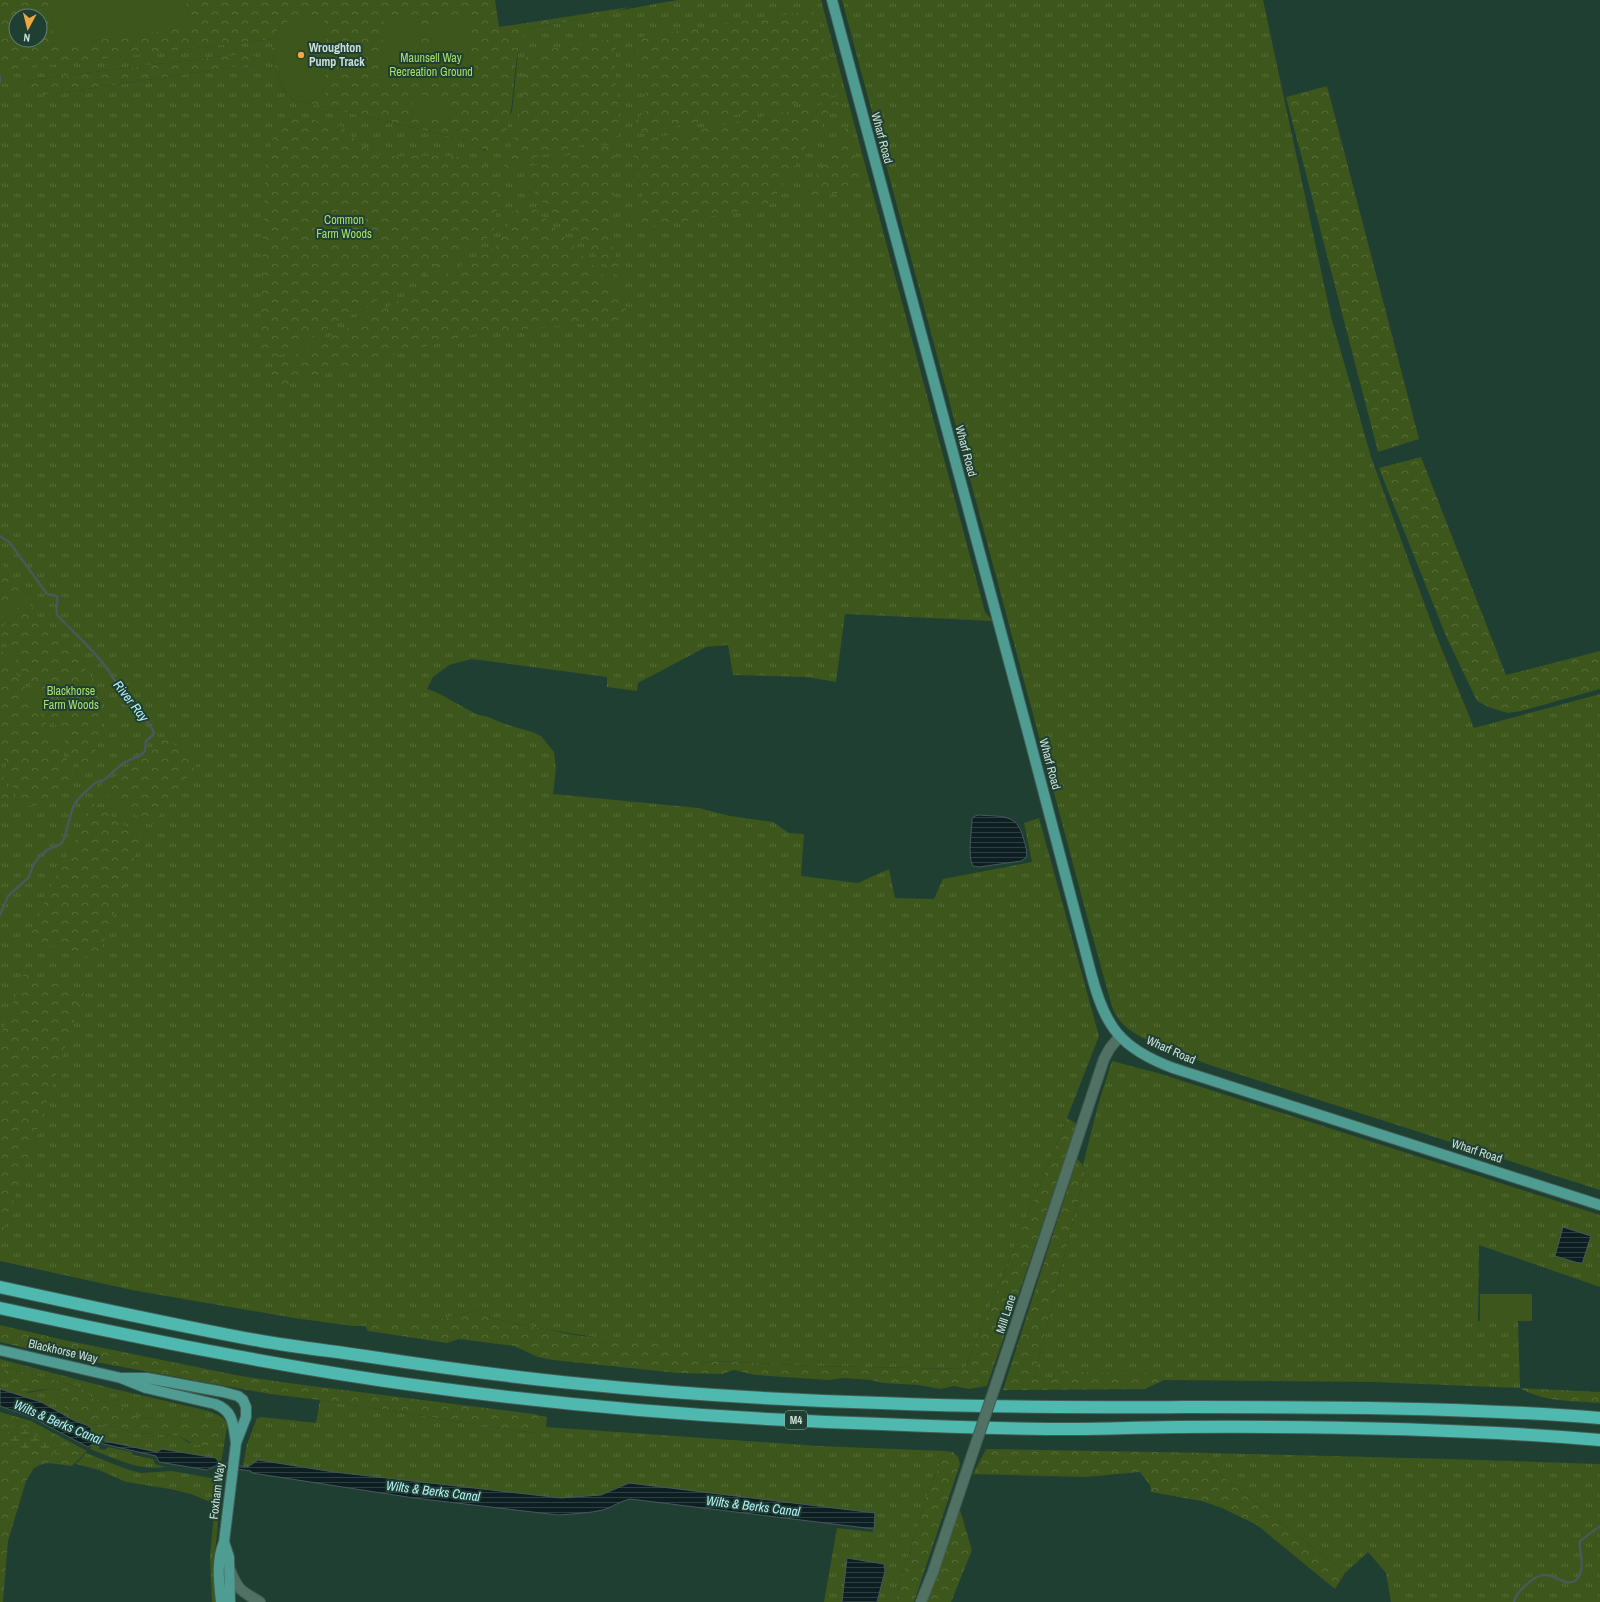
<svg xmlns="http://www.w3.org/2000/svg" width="1600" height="1602" font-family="'Archivo Narrow',sans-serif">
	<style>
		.grass { fill: url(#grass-tufts); fill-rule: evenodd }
		.forest { fill: url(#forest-crowns); fill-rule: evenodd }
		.wetland { fill: url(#wetland-marsh) }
		.pitch { fill: #3c561b }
		.water { fill: url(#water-rules); stroke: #475959 }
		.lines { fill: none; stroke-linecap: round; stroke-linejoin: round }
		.stream { stroke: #475959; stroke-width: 2.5 }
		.minor-casing { stroke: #415d54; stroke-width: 12 }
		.major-casing { stroke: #415d54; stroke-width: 12 }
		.highway-casing { stroke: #415d54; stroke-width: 14 }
		.minor { stroke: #507164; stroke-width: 10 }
		.major { stroke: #4f9c92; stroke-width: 10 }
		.highway { stroke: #4fb9b0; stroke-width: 12 }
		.minor-bridge-casing { stroke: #415d54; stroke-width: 12; stroke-linecap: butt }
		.minor-bridge { stroke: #507164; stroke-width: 10 }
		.poi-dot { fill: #efa73e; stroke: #1f3f33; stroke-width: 1.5 }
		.labels { text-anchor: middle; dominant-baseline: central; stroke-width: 4; stroke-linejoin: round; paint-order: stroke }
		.shield { fill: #1f3f33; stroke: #9ab0a6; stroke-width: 1 }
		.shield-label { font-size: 11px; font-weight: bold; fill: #cee0d8 }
		.poi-label { font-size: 12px; font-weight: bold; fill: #cee0d8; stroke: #1f3f33; text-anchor: start }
		.park-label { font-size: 12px; fill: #aade6d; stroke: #1f3f33 }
		.street-label { font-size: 12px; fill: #cee0d8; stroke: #1f3f33 }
		.water-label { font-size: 13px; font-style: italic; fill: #b3eff7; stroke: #1f3f33 }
	</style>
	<defs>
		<pattern id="grass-tufts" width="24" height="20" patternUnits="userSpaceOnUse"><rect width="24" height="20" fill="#3c561b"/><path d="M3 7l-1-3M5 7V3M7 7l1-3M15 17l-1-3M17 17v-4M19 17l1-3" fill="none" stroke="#576e3b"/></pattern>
		<pattern id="forest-crowns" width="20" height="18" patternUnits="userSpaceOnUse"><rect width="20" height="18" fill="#3c561b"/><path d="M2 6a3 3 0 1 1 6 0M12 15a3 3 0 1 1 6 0" fill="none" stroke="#576e3b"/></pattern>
		<pattern id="wetland-marsh" width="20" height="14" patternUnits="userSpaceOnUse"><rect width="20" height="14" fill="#3c561b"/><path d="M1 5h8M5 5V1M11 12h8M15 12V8" fill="none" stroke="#576e3b"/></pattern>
		<pattern id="water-rules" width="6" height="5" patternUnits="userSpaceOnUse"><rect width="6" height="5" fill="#0d1f22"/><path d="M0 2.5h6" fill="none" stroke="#2f3f41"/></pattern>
	</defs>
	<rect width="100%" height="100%" fill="#1f3f33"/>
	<path class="grass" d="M 678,0 L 821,0 L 985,612 L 993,621 L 845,614 L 836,682 L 807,677 L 733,675 L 728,645 L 706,647 L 638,683 L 637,691 L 607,687 L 607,677 L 472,659 L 449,665 L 433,677 L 427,689 L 436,692 L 476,714 L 488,717 L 505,724 L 532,732 L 541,736 L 554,752 L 556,769 L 553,794 L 699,808 L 730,816 L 773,822 L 789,833 L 804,834 L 801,876 L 858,883 L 889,869 L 895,898 L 934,899 L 943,879 L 1032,862 L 1024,823 L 1039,818 L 1099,1036 L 1067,1118 L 965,1369 L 814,1366 L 717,1361 L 701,1363 L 701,1354 L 544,1329 L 491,1318 L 474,1311 L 429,1322 L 371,1322 L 365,1326 L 353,1326 L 294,1318 L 132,1290 L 0,1261 L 0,70 L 272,39 C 274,66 273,78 292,99 L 465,140 L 485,151 L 512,112 L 518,53 L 520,41 L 526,29 C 577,20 627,8 678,0 ZM 223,56 L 255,56 L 253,64 L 53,94 L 36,94 L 26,82 L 37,79 Z
		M 842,0 L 1263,0 L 1331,317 L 1371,457 L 1434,630 L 1474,728 L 1600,694 L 1600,1190 L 1213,1066 C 1189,1057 1137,1041 1121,1022 C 1116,1016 1113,1010 1111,1003 L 1088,920 Z
		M 1112,1061 L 1161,1074 L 1600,1215 L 1600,1287 L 1479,1245 L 1478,1321 L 1518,1321 L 1520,1388 L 1373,1382 L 1164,1380 L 1157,1375 L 1060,1372 L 1053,1378 L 1034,1378 L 1085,1172 L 1083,1165 L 1098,1105 Z
		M 0,1359 L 110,1388 L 209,1411 C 217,1415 227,1417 227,1427 L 221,1463 L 162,1449 L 157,1452 L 95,1439 L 91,1434 L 91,1427 L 73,1420 L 41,1402 L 0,1389 ZM 4,1367 L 76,1386 L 83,1389 L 92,1398 L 119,1406 L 140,1418 L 156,1419 L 196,1419 L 220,1421 C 224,1427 223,1435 221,1442 L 189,1443 L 177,1435 L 132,1433 L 117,1427 L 91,1424 L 83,1418 L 71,1413 L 62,1390 L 54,1388 L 28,1393 Z
		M 320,1400 L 534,1433 L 541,1427 L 541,1416 L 547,1417 L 546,1427 L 819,1446 L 945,1451 L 927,1495 L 897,1594 L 896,1602 L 877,1602 L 885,1572 L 847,1558 L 842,1602 L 824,1602 L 837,1528 L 873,1532 L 875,1513 L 620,1486 L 601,1495 L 561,1498 L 334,1472 L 258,1460 L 248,1467 L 243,1467 L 247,1444 L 257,1418 L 262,1417 L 316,1423 Z
		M 92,1445 L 100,1445 L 99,1449 L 105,1450 L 108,1447 L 132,1452 L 133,1455 L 153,1459 L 155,1464 L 165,1467 C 138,1471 114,1458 90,1449 Z
		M 86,1453 L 126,1469 L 141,1473 L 172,1471 L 211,1478 L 218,1474 L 216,1498 L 217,1496 L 219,1473 L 223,1474 L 215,1552 L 216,1602 L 212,1602 L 210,1556 L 215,1504 L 191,1494 L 170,1489 L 126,1482 L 99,1470 L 76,1464 Z
		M 1208,1453 L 1449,1459 L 1600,1464 L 1600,1602 L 1391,1602 L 1386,1573 L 1368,1552 L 1345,1573 L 1222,1476 Z"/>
	<path class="forest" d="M 0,0 L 495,0 L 499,27 L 630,7 L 611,13 L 526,29 C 507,67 521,114 497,150 C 484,153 475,145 465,140 L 292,99 C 271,75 276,68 271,39 L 0,71 ZM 16,16 L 40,16 L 40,40 L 16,40 Z
		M 809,11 L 815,13 L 818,17 L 837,95 L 638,134 L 635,133 C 632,118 640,117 648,109 C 650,95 644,94 641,82 C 638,69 636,52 639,38 L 645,36 Z
		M 612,39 L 616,41 L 615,73 L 619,109 L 618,136 L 536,157 L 521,164 L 510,172 L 502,163 C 523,131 522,92 526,55 L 530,52 Z
		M 250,54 L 255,56 L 253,64 L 53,94 L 36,94 L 25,92 L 26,82 L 37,79 L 223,56 Z
		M 1327,86 L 1419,439 L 1378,452 L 1286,97 Z
		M 840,101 L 841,107 L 829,111 L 823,124 L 812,138 L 769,206 L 645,228 L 636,226 L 636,223 L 643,197 L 643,189 L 633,159 L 634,142 Z
		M 299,117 L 342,126 C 352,139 367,150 382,156 C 404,157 466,153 482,162 C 485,164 489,168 491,171 C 501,191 497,213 493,234 L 487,238 L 285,353 C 273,358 261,365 259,347 L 266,159 C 274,134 274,130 299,117 Z
		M 847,126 L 862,182 L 858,189 L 801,200 Z
		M 602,145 L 617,146 L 610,227 L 612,244 L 621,274 L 621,277 L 618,277 L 548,208 L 531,188 L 525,177 L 525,171 L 529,167 Z
		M 528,206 L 534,208 L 607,279 L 622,297 L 625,302 L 626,311 L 624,318 L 620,320 L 475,334 L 372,360 L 302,381 L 280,385 L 275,385 L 271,382 L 270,374 L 274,368 L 310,346 L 362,321 L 498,245 L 508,225 L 512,212 Z
		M 1421,457 L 1506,675 L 1600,651 L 1600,689 L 1521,711 L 1508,713 L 1491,708 L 1477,701 L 1446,636 L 1379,468 Z
		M 0,562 L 23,593 L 0,619 Z
		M 26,597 C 34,609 41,622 51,632 C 72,653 105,682 104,715 C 104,724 100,733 98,742 C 95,753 92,764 80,768 L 59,731 L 0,635 L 1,630 Z
		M 0,648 L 30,695 L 77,778 C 69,794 38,807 21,807 L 18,805 L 0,745 Z
		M 164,737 L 179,748 L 199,761 L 169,804 L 151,825 L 110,799 L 99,787 L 154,749 Z
		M 0,764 L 11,801 L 9,803 L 0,800 Z
		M 91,802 L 143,837 L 136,852 L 97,961 L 29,939 L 58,871 L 78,836 Z
		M 24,974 L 84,992 L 0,1240 L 0,1038 Z
		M 1067,1118 L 1077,1124 L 987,1386 L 969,1389 L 954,1386 L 941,1389 L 918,1385 L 883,1383 L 871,1380 L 843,1378 L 829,1380 L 755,1375 L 734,1370 L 722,1374 L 678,1373 L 553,1360 L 538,1357 L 514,1346 L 459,1339 L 447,1343 L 368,1331 L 365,1326 L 371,1322 L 429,1322 L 474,1311 L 491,1318 L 544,1329 L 581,1336 L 631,1339 L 701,1354 L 701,1363 L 717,1361 L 814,1366 L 965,1369 Z
		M 1077,1159 L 1083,1165 L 1085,1172 L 1034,1378 L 1053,1378 L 1059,1371 L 1157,1375 L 1164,1380 L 1145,1389 L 1003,1390 Z
		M 0,1325 L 64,1340 L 241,1376 L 296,1384 L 534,1414 L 541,1416 L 541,1428 L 534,1433 L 320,1400 L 270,1394 L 52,1354 L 0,1342 Z
		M 4,1367 L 76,1386 L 83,1389 L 92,1398 L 119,1406 L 140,1418 L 156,1419 L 196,1419 L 220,1421 C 224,1427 223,1435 221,1442 L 216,1445 L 195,1445 L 177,1435 L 132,1433 L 117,1427 L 91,1424 L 83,1418 L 71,1413 L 59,1402 L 63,1394 L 62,1390 C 36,1383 32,1403 5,1380 Z
		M 1520,1388 L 1600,1392 L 1600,1403 C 1573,1401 1543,1402 1520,1388 Z
		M 0,1412 L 31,1421 L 87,1451 L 72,1466 L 48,1463 L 40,1465 L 34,1468 L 26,1481 L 8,1541 L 3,1602 L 0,1602 Z
		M 986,1449 L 1208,1453 L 1222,1476 L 1345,1573 L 1335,1589 L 1257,1525 L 1222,1508 L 1202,1501 L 1151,1492 L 1150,1485 L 1140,1472 L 1086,1477 L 973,1474 Z
		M 945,1451 L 953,1452 L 958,1457 L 960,1464 L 914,1602 L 896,1602 L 897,1594 L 927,1495 Z
		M 960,1510 L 972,1550 L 951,1602 L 926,1602 Z"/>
	<path class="wetland" d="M 12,1426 L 29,1431 L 71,1454 L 72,1457 L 69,1458 L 49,1451 L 10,1447 L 8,1439 L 8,1428 Z"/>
	<path class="pitch" d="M 49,0 L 186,0 L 190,27 L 55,46 Z
		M 384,16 L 421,18 L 418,79 L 381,77 Z
		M 432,17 L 470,19 L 467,79 L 430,78 Z
		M 319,19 L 324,21 L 326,27 L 325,95 L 320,99 C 310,98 295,99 287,92 C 278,84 272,45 276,33 C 277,29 280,26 283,24 C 291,19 310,20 319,19 Z
		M 415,93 L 452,102 L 447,120 L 411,111 Z
		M 1480,1294 L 1532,1294 L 1532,1321 L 1480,1321 Z"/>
	<path class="water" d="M 979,815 C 1000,817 1017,813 1023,837 C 1025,845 1028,850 1026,858 L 1021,861 L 979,867 L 973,866 C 967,856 972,831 972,819 L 975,816 Z
		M 1563,1227 L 1591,1236 L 1582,1264 L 1555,1256 Z
		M 0,1389 L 41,1402 L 73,1420 L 91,1427 L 91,1434 L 95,1439 L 157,1452 L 162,1449 L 216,1458 L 219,1463 L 248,1467 L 258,1460 L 334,1472 L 561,1498 L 601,1495 L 629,1483 L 875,1513 L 874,1529 L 630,1499 C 620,1501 613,1507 603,1510 C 589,1513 573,1514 558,1515 L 414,1498 L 252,1473 L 251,1471 L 215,1466 L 207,1470 L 159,1462 L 156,1456 L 99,1443 L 94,1443 L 88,1447 L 31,1417 L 0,1406 Z
		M 847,1558 L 884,1564 L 885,1571 L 877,1602 L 842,1602 Z"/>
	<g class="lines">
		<path class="stream" d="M 0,76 L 0,82
			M 0,536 L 10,543 L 47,594 L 57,596 C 59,603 55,608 57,615 C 73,632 92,648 106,667 C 115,679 121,693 131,706 C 138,714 152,723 154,734 L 146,741 L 145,751 L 141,755 L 123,763 L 104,780 L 95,783 L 79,798 L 73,807 L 64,839 L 61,844 L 47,850 L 39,857 L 34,864 L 28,878 L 8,896 L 0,915
			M 1514,1602 C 1516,1592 1534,1575 1545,1575 C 1556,1574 1572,1593 1580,1574 C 1585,1562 1578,1552 1580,1541 L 1600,1526"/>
		<g class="minor-casing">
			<path id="minor" d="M 1000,1372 L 1104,1059 L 1110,1048 L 1120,1036
				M 230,1570 C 238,1591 242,1591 260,1602
				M 921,1602 L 933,1572 L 971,1458"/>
		</g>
		<g class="major-casing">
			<path id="major" d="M 832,0 L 1028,733 L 1091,973 C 1105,1027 1120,1048 1173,1068 L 1600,1205
				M 0,1350 L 121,1378 L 146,1388 L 215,1404 C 234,1411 233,1425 236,1443
				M 121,1378 L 147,1378 L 223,1392 L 238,1396 L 243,1400 L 246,1407 L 246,1417 L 236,1443 L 224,1542 C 216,1561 219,1582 221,1602
				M 224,1542 L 229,1557 L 230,1602"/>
		</g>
		<g class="highway-casing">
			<path id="highway" d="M 0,1287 C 87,1306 174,1325 261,1341 C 296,1347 331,1351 365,1356 C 437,1367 510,1377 582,1384 C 681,1394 781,1400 881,1403 C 1120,1413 1361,1399 1600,1418
				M 0,1308 C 140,1338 280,1367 421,1386 C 574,1407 727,1419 881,1424 C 945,1427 1010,1429 1075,1429 C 1110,1429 1145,1427 1180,1427 C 1320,1426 1460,1428 1600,1440"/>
		</g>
		<use href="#minor" class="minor"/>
		<use href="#major" class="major"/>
		<use href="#highway" class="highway"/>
		<g class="minor-bridge-casing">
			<path id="minor-bridge" d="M 971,1458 L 1000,1372"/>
		</g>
		<use href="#minor-bridge" class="minor-bridge"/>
	</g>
	<circle class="poi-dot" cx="301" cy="55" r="4"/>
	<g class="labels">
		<rect class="shield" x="785" y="1411" width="22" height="18" rx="3"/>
		<g class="shield-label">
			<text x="796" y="1420">M4</text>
		</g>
		<g class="poi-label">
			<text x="309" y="48">Wroughton<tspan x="309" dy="14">Pump Track</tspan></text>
		</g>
		<g class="park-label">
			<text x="431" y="58">Maunsell Way<tspan x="431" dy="14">Recreation Ground</tspan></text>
			<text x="344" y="220">Common<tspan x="344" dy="14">Farm Woods</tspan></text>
			<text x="71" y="691">Blackhorse<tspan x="71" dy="14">Farm Woods</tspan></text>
		</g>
		<g class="street-label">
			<text transform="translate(882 138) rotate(75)">Wharf Road</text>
			<text transform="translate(966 451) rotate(75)">Wharf Road</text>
			<text transform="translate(1050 764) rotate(75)">Wharf Road</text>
			<text transform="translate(1171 1050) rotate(24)">Wharf Road</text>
			<text transform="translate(1477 1151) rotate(18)">Wharf Road</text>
			<text transform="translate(1006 1314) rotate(-72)">Mill Lane</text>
			<text transform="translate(63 1351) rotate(13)">Blackhorse Way</text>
			<text transform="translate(217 1491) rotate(-83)">Foxham Way</text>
		</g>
		<g class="water-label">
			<text transform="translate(131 701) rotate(52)">River Ray</text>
			<text transform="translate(58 1422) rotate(23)">Wilts &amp; Berks Canal</text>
			<text transform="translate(433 1491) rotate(7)">Wilts &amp; Berks Canal</text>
			<text transform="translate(753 1506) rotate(7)">Wilts &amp; Berks Canal</text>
		</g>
	</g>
	<g transform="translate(28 28) rotate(187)"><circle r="19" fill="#1f3f33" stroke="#657f75"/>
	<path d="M0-3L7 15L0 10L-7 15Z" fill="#efa73e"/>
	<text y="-6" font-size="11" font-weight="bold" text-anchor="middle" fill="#cee0d8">N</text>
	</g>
</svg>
